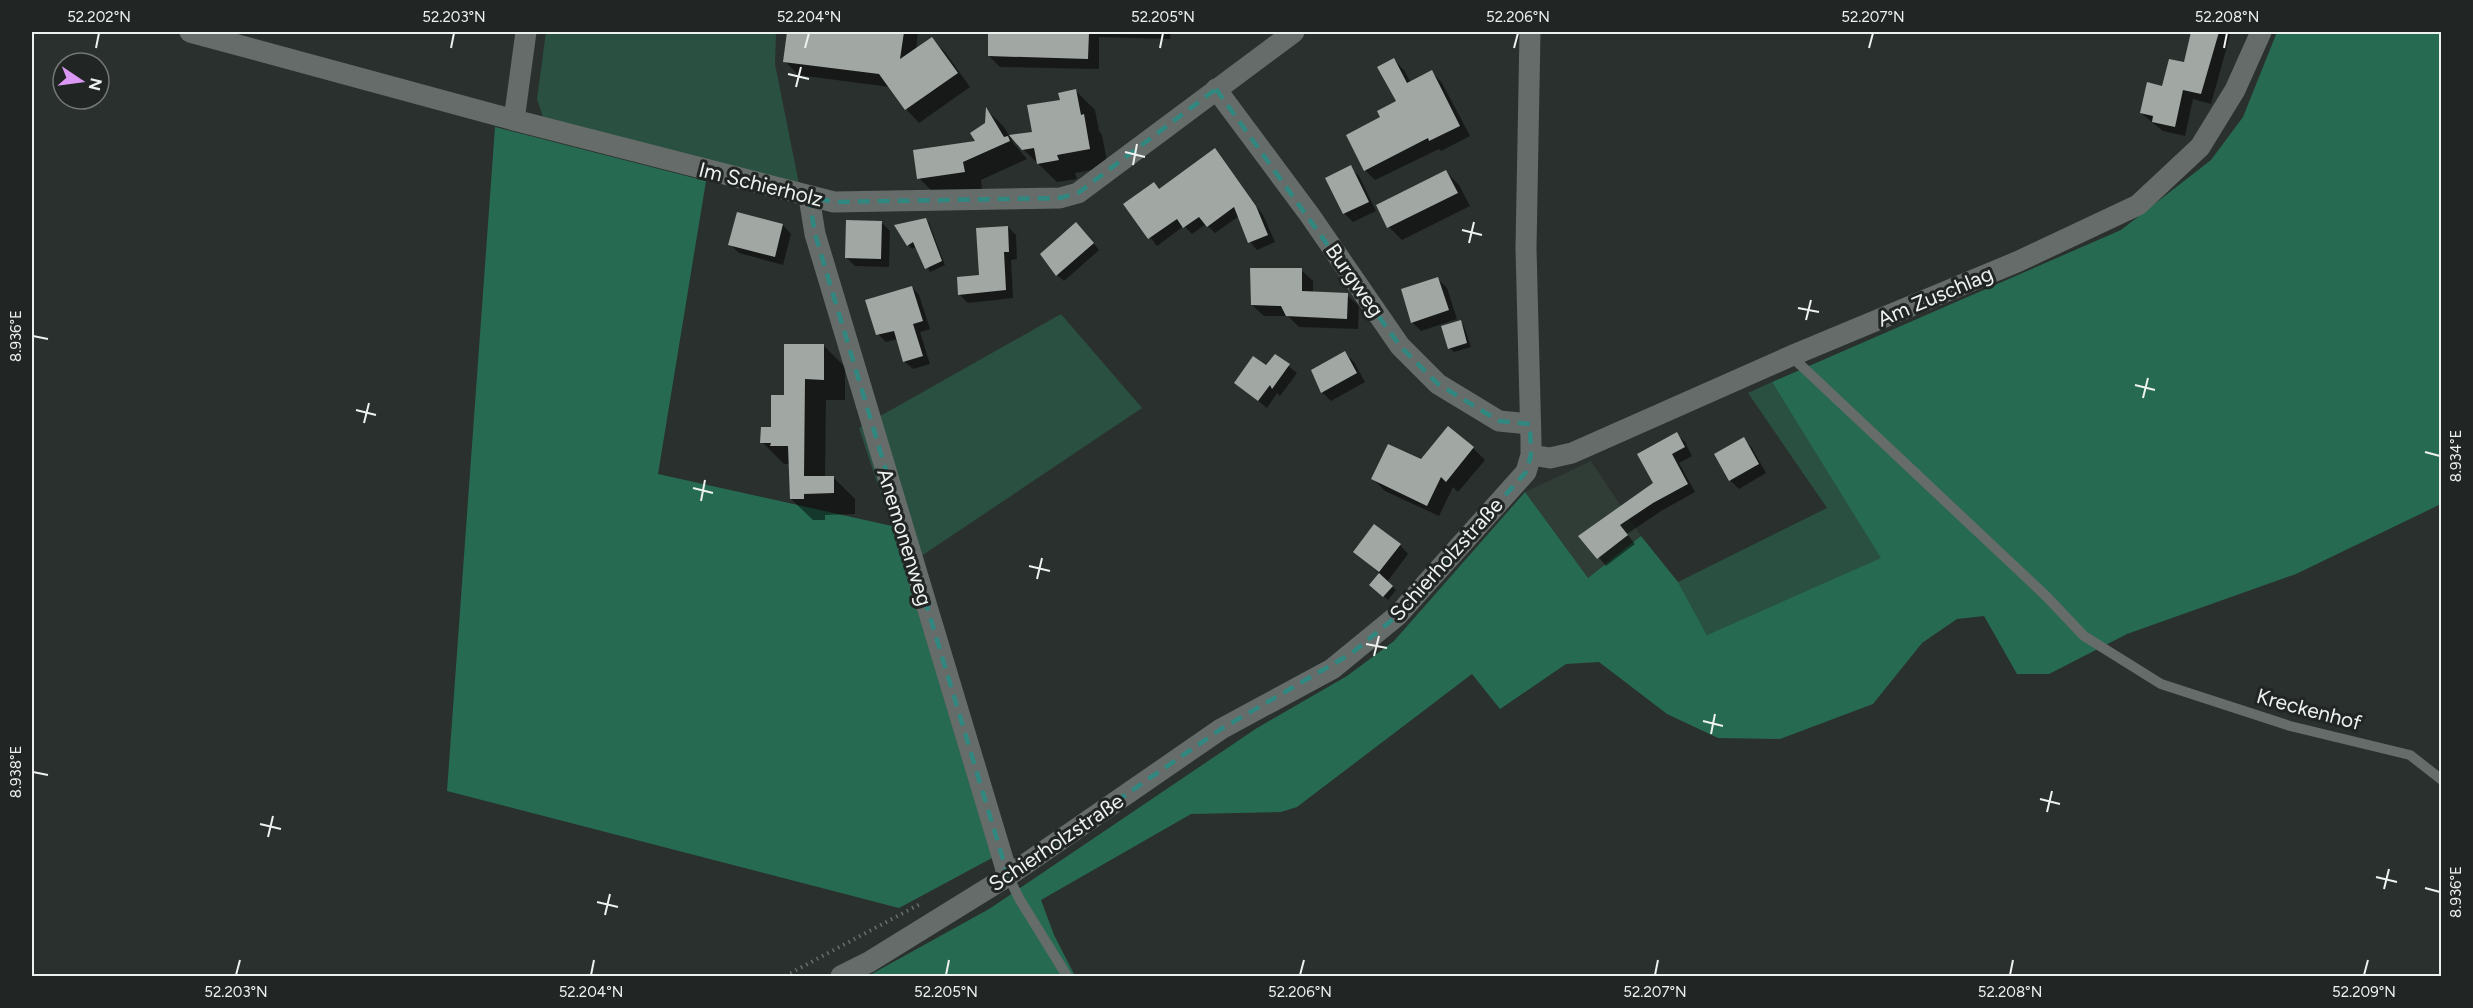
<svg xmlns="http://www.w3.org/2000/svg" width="2473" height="1008" font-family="Figtree,sans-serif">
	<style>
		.built { fill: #303c36 }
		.green { fill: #2a5041 }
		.forest { fill: #276a52 }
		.shadow { fill: #0007 }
		.building { fill: #a1a8a4 }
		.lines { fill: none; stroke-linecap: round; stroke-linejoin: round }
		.path { stroke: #696e6b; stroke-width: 4; stroke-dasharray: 1.5 4.5; stroke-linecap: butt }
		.lane { stroke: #666c69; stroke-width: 10 }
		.street { stroke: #666c69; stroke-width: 21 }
		.marked { fill: none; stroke: #308881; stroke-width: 4.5; stroke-dasharray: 12 8; stroke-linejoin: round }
		.ticks { fill: none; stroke: #edf1ef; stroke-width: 2 }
		.labels { text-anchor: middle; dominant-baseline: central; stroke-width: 6; stroke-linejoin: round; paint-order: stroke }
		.street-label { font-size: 21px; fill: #edf1ef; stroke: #212624 }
		.neatline { fill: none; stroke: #edf1ef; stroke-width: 2 }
		.ticks-label { font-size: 15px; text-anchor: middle; fill: #edf1ef }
	</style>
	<rect width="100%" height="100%" fill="#2a302d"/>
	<path class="built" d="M 1591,461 L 1641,536 L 1588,579 L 1525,492 Z"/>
	<path class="green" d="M 546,32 L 776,32 L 775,64 L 799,184 L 543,117 L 537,99 Z
		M 1061,314 L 1142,408 L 905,567 L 859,428 Z
		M 1772,382 L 1882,558 L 1707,635 L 1678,582 L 1827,508 L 1748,393 Z"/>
	<path class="forest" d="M 2277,32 L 2441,32 L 2441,504 L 2296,574 L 2127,634 L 2049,674 L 2017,674 L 1984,616 L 1957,619 L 1922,643 L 1873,704 L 1780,739 L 1718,738 L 1667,714 L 1599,662 L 1566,664 L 1500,709 L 1472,674 L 1297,807 L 1281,812 L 1191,814 L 1041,900 L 1054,935 L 1075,976 L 868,976 L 989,909 L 1257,728 L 1347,676 L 1394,641 L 1525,492 L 1588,578 L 1641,536 L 1678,582 L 1707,635 L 1881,558 L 1772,382 L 2121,230 L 2211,160 L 2243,117 Z
		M 495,127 L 706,181 L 658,474 L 892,526 L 992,858 L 899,908 L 447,791 Z"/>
	<path class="shadow" d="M 789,32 L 916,32 L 918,33 L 916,49 L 931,38 L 945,52 L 970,87 L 919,123 L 906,109 L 890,87 L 798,75 L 785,61 Z
		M 990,32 L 1171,32 L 1170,39 L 1099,37 L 1099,69 L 1000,67 L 989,56 Z
		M 2188,32 L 2231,32 L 2211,104 L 2193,99 L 2185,136 L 2163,131 L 2141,113 L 2185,64 L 2192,32 Z
		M 1394,60 L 1404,70 L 1411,83 L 1432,72 L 1442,83 L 1470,136 L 1441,151 L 1439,149 L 1375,180 L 1365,170 L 1382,118 L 1398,102 Z
		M 1076,91 L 1095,110 L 1099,131 L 1102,135 L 1108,167 L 1075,173 L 1077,179 L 1057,182 L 1023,149 L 1033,133 L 1061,101 Z
		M 987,110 L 1004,127 L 1014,144 L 1027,159 L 981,180 L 982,190 L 937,196 L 919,178 L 978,142 L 987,124 Z
		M 1215,150 L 1263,215 L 1275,242 L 1257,250 L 1250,242 L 1239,216 L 1215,233 L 1206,224 L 1192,234 L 1184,226 L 1157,246 L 1125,204 L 1160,190 Z
		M 1350,167 L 1359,176 L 1376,211 L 1353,222 L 1344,213 L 1327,179 Z
		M 1446,172 L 1459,185 L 1470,206 L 1402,240 L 1389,227 Z
		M 925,219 L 929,223 L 945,265 L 930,272 L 917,246 L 912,249 L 908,245 Z
		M 881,222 L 890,231 L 889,267 L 855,266 L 846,257 Z
		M 783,225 L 791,234 L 783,265 L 739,253 L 730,244 Z
		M 1008,227 L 1016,235 L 1017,259 L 1011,260 L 1013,298 L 968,303 L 960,295 L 980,277 Z
		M 1083,230 L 1099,250 L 1064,281 L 1057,275 Z
		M 1301,270 L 1313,281 L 1313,293 L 1347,295 L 1359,306 L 1358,329 L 1299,327 L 1288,316 L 1264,316 L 1252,305 Z
		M 1438,279 L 1447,288 L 1457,319 L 1421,331 L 1412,322 Z
		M 912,287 L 919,295 L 930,329 L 920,332 L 930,364 L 913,369 L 905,362 L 898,339 L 886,342 L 878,334 Z
		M 1460,322 L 1464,326 L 1471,347 L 1454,352 L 1450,348 Z
		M 824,346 L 845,367 L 845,400 L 826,400 L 825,477 L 833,477 L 855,499 L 855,514 L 825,515 L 825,520 L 813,520 L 791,499 L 790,464 L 784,464 L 762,442 L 772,428 L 786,396 Z
		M 1345,353 L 1354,362 L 1365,382 L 1331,401 L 1322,392 Z
		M 1276,356 L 1297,373 L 1280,396 L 1277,393 L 1267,408 L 1236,383 L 1267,368 Z
		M 1677,434 L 1685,442 L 1692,456 L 1679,463 L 1695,492 L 1661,511 L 1627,534 L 1635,544 L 1606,566 L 1581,536 L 1655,483 Z
		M 1743,439 L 1752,448 L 1766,473 L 1739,489 L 1730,480 Z
		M 1473,448 L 1485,460 L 1458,492 L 1453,487 L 1439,516 L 1385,491 L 1373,479 L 1421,461 Z
		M 1400,545 L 1408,554 L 1387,582 L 1396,590 L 1388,600 L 1371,584 L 1380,574 L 1355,552 Z"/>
	<path class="building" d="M 787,32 L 904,32 L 900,59 L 932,37 L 958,73 L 905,110 L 879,74 L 783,62 Z
		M 988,32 L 1089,32 L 1088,59 L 988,56 Z
		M 2191,32 L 2219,32 L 2201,94 L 2183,90 L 2175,127 L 2152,122 L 2153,116 L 2140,113 L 2147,82 L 2162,86 L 2169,59 L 2184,62 Z
		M 1394,58 L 1407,83 L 1432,70 L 1460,126 L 1429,141 L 1428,138 L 1364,171 L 1346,135 L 1380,117 L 1377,111 L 1396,101 L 1377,67 Z
		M 1076,89 L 1081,115 L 1084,114 L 1090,149 L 1057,155 L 1059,160 L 1037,164 L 1034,148 L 1022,150 L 1009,135 L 1032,132 L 1027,105 L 1060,100 L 1058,93 Z
		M 986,107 L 1004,137 L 1008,136 L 1010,141 L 963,162 L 965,172 L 917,179 L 913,150 L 975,141 L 970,133 L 985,123 Z
		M 1215,148 L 1256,206 L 1268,235 L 1248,243 L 1234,207 L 1207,227 L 1199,217 L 1183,228 L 1177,219 L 1148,239 L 1123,204 L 1154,182 L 1159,189 Z
		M 1351,165 L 1369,202 L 1343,214 L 1325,178 Z
		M 1446,170 L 1458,193 L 1387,228 L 1376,205 Z
		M 737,212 L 783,224 L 775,257 L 728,245 Z
		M 926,218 L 942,261 L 925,269 L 913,242 L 907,246 L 894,225 Z
		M 846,220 L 882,221 L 881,259 L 845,258 Z
		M 1076,222 L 1094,243 L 1056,276 L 1040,254 Z
		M 1008,226 L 1009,252 L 1004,252 L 1006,290 L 958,295 L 957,277 L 979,275 L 976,228 Z
		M 1250,268 L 1302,268 L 1302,291 L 1348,293 L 1347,319 L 1286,316 L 1281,306 L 1251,305 Z
		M 1438,277 L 1449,310 L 1411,323 L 1401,289 Z
		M 912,286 L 923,321 L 913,324 L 923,356 L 903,362 L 894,331 L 876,335 L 865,300 Z
		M 1461,320 L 1467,343 L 1448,349 L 1441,326 Z
		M 784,344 L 824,344 L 824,380 L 805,379 L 804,476 L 834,476 L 834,493 L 804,494 L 804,499 L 790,499 L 788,446 L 770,446 L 771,443 L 760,443 L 761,427 L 771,427 L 771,395 L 784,395 Z
		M 1345,351 L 1357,373 L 1321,393 L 1311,370 Z
		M 1275,354 L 1290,364 L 1272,389 L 1270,385 L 1258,401 L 1234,383 L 1253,356 L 1266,365 Z
		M 1448,426 L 1474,447 L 1446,482 L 1441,477 L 1427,506 L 1371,479 L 1388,444 L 1421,459 Z
		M 1677,432 L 1685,447 L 1672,454 L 1688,484 L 1653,503 L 1620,525 L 1628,535 L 1597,559 L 1578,536 L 1653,483 L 1637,454 Z
		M 1744,437 L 1759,464 L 1729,481 L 1714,454 Z
		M 1374,524 L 1401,544 L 1379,572 L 1353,552 Z
		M 1379,573 L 1393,586 L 1383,597 L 1369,585 Z"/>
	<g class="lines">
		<path class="path" d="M 785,976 L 922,903"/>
		<path class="lane" d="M 1791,356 L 2046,596 L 2084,636 L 2161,684 L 2290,726 L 2410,755 L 2442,780
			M 1008,876 L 1020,900 L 1067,976"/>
		<path class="street" d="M 190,32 L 514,120 L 834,202 L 1060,198 L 1078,193 L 1294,32
			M 1216,89 L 1309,214 L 1400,346 L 1438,384 L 1499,421 L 1530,424
			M 514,120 L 526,32
			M 809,197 L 815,234 L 1008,876
			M 1531,455 L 1550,458 L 1572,453 L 1791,356 L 2019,261 L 2138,205 L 2200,147 L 2235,90 L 2261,32
			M 841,976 L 869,962 L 1008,876 L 1221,729 L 1332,669 L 1398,615 L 1526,472 L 1531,455 L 1531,441 L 1526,248 L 1530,32"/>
	</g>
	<path class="marked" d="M 1216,89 L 1400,346 L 1438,384 L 1499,421 L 1530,424 L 1531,455 L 1526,472 L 1398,615 L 1352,653 L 1221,729 L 1008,876 L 815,234 L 809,197 L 834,202 L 1060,198 L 1078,193 Z"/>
	<path class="ticks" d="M 96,48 L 99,33M 451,48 L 454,33M 805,48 L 809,33M 1160,48 L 1163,33M 1514,48 L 1518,33M 1869,48 L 1873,33M 2224,48 L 2227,33M 788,74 L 809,79M 796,87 L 801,67M 1125,152 L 1145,157M 1133,165 L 1137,144M 1462,230 L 1482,235M 1469,243 L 1474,222M 1798,308 L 1819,312M 1806,320 L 1811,300M 33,336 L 48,339M 2135,385 L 2155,390M 2143,398 L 2148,378M 356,410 L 376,415M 364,423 L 369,403M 2425,452 L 2440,456M 693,488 L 713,493M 701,501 L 705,480M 1029,566 L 1050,571M 1037,579 L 1042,558M 1366,644 L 1387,648M 1374,656 L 1379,636M 1703,721 L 1723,726M 1711,734 L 1715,714M 33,772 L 48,775M 2040,799 L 2060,804M 2047,812 L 2052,791M 260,824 L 281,829M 268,837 L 273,816M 2376,877 L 2397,882M 2425,888 L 2440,892M 2384,889 L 2389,869M 597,902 L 618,907M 605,915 L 610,894M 236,975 L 240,960M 591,975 L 594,960M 946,975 L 949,960M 1300,975 L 1304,960M 1655,975 L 1658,960M 2010,975 L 2013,960M 2364,975 L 2368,960"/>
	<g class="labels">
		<g class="street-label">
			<text transform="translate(761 184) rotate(14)">Im Schierholz</text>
			<text transform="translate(1355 280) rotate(55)">Burgweg</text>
			<text transform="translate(1935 296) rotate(-23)">Am Zuschlag</text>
			<text transform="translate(905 537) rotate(73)">Anemonenweg</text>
			<text transform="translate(1446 559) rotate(-48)">Schierholzstraße</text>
			<text transform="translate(2309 709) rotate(15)">Kreckenhof</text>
			<text transform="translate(1056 842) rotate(-34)">Schierholzstraße</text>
		</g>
	</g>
	<rect width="2473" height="1008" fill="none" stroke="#212624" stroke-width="66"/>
	<g transform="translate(81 81) rotate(103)"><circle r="28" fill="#212624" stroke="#737775" stroke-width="1.5"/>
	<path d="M0-4.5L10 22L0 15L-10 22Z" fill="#db99f5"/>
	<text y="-9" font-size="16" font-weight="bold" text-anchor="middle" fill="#edf1ef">N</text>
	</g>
	<rect x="33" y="33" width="2407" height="942" class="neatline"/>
	<g class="ticks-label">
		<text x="99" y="22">52.202°N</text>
		<text x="454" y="22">52.203°N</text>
		<text x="809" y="22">52.204°N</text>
		<text x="1163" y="22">52.205°N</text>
		<text x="1518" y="22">52.206°N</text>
		<text x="1873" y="22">52.207°N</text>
		<text x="2227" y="22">52.208°N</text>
		<text transform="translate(16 336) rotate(-90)" y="5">8.936°E</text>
		<text transform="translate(2456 456) rotate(-90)" y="5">8.934°E</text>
		<text transform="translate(16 772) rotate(-90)" y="5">8.938°E</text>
		<text transform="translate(2456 892) rotate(-90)" y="5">8.936°E</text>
		<text x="236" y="997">52.203°N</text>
		<text x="591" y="997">52.204°N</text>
		<text x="946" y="997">52.205°N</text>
		<text x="1300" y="997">52.206°N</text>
		<text x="1655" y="997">52.207°N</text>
		<text x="2010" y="997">52.208°N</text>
		<text x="2364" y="997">52.209°N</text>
	</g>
</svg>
